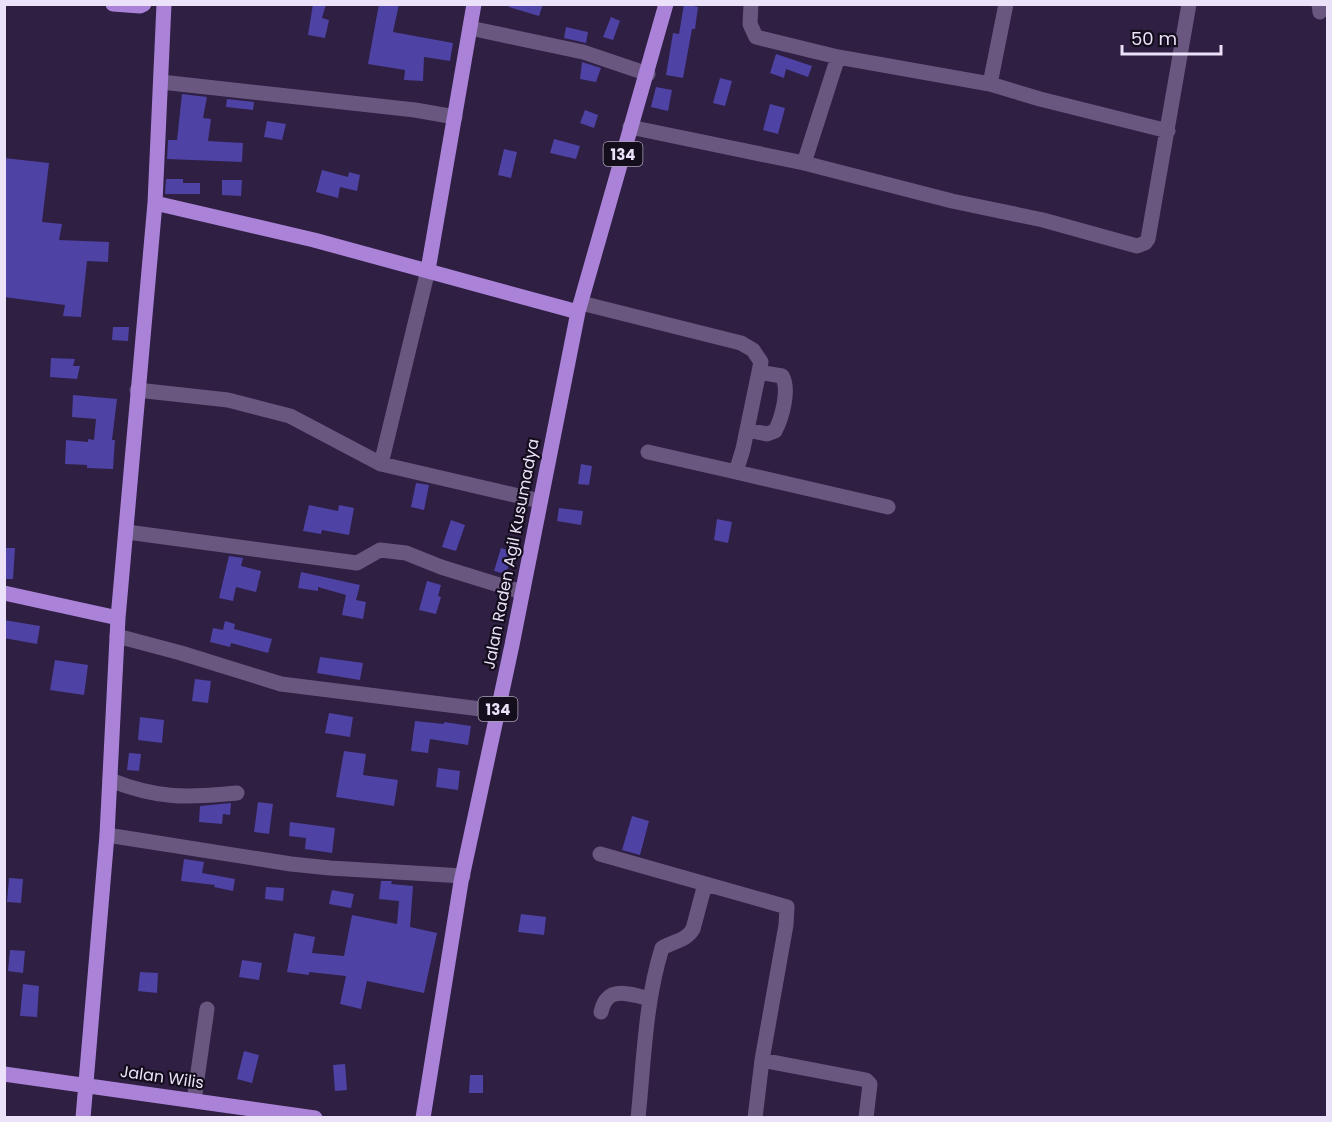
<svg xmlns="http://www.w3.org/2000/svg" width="1332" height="1122" font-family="Poppins,sans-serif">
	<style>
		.building { fill: #4e42a4 }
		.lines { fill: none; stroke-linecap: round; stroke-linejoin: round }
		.minor { stroke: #695780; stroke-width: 15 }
		.major { stroke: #aa83d9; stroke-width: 15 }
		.labels { text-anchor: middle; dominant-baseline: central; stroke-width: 4.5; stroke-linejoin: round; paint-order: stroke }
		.shield { fill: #140d1c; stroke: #aaa2b7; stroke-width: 1.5 }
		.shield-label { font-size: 15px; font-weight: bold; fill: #ebe2f9 }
		.street-label { font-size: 16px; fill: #ebe2f9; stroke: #140d1c }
	</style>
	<rect width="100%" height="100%" fill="#2f1f42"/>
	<path class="building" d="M 313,4 L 326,4 L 322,18 L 329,20 L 325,38 L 308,35 Z
		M 379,4 L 399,4 L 393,32 L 453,43 L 450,61 L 424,57 L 423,81 L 404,80 L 405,70 L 368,64 Z
		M 509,4 L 543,4 L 539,16 L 509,7 Z
		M 684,4 L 698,7 L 695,29 L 692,29 L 683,78 L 666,75 L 673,33 L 679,34 Z
		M 611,17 L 620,21 L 613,40 L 603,37 Z
		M 566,27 L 588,32 L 586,43 L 564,38 Z
		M 776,54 L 812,66 L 808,77 L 786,69 L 784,78 L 770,73 Z
		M 582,62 L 601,68 L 596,82 L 580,79 Z
		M 720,78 L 732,81 L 725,106 L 713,103 Z
		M 656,87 L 672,90 L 668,111 L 651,107 Z
		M 182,94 L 207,97 L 203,118 L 211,119 L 208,141 L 243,143 L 242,162 L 167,159 L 168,140 L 177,140 Z
		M 227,99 L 254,102 L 253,110 L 226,107 Z
		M 770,104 L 785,108 L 778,134 L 763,130 Z
		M 585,110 L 598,115 L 594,128 L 580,123 Z
		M 267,121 L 286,124 L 282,140 L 264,137 Z
		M 554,139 L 580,146 L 576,159 L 550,153 Z
		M 504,149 L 517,152 L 511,178 L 498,175 Z
		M 4,158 L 49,163 L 42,222 L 62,224 L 59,240 L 109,242 L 108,262 L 87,261 L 81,317 L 63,316 L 65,305 L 4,297 Z
		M 322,170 L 348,177 L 349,172 L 360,175 L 357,191 L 340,187 L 338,198 L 316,192 Z
		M 166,179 L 183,179 L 183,183 L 200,183 L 200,194 L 165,194 Z
		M 222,180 L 242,180 L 241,196 L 222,195 Z
		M 113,327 L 129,327 L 128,341 L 112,340 Z
		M 51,358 L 75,359 L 73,366 L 80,366 L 77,379 L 50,377 Z
		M 73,395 L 117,399 L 112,440 L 115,440 L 113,469 L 87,468 L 87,465 L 65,464 L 66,440 L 88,442 L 88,439 L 94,440 L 96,419 L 72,417 Z
		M 581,464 L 592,466 L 589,485 L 578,484 Z
		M 416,483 L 429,485 L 424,510 L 411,507 Z
		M 309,505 L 338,511 L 339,505 L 354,508 L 349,535 L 322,530 L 321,534 L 303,531 Z
		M 559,508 L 583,511 L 581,525 L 557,521 Z
		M 717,519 L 732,522 L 728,543 L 714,540 Z
		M 451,520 L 465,525 L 456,551 L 442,547 Z
		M 4,548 L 15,548 L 13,579 L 4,579 Z
		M 501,548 L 513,552 L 506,574 L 494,571 Z
		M 229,556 L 243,558 L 241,566 L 261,571 L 256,592 L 236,587 L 233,601 L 219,598 Z
		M 301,572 L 360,585 L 356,600 L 366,602 L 363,619 L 342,615 L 346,595 L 318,587 L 318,591 L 298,588 Z
		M 427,581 L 441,585 L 438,596 L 441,597 L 436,614 L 419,610 Z
		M 4,620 L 40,626 L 37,644 L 4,638 Z
		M 225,621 L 235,624 L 234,629 L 272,639 L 268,653 L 231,643 L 230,647 L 210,642 L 213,628 L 223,630 Z
		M 320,657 L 363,663 L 360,680 L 317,673 Z
		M 55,660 L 88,665 L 84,695 L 50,690 Z
		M 195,679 L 211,681 L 208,703 L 192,701 Z
		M 329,713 L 353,717 L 350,737 L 325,733 Z
		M 140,717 L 164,720 L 162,743 L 138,740 Z
		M 415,721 L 444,724 L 444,722 L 471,726 L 468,745 L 430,739 L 428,753 L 411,751 Z
		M 344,751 L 366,754 L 363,775 L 398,780 L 394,806 L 336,797 Z
		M 129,753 L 141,754 L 139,771 L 127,770 Z
		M 438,768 L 460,771 L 458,790 L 436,787 Z
		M 258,802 L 273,804 L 269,834 L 254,832 Z
		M 231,803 L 230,815 L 223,814 L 222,824 L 199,822 L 200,806 Z
		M 632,816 L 649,821 L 640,855 L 622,850 Z
		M 290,822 L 335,828 L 332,853 L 305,849 L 306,838 L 289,836 Z
		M 184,859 L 204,862 L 202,873 L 235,879 L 233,891 L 214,887 L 215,885 L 181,881 Z
		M 9,878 L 23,879 L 21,903 L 7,902 Z
		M 381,881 L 392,881 L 391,884 L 413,886 L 410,927 L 437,933 L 424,993 L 367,981 L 361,1009 L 340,1004 L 346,976 L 309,972 L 309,975 L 287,972 L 294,933 L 315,937 L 312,953 L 344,956 L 352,915 L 397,924 L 399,901 L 379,899 Z
		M 266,887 L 284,888 L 283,901 L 265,899 Z
		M 332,890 L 354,894 L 351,908 L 329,904 Z
		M 521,914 L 546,917 L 544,935 L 518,932 Z
		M 10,950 L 25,951 L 23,973 L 8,971 Z
		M 242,960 L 262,963 L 259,980 L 239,977 Z
		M 140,972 L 158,973 L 157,993 L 138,991 Z
		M 23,984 L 39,986 L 37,1017 L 20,1016 Z
		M 244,1051 L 259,1055 L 252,1083 L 237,1079 Z
		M 345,1064 L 347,1090 L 335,1091 L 333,1065 Z
		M 470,1075 L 483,1075 L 483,1093 L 469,1093 Z"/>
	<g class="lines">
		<path class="minor" d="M 751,4 L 750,24 L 756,37 L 838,57
			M 1319,4 L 1320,12
			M 470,28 L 583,52 L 648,74
			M 161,82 L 415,110 L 455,117
			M 990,84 L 1006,4
			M 630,127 L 804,163 L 952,201 L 1043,220 L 1137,246 L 1145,243 L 1148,239 L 1189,4
			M 804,163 L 838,57 L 990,84 L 1040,99 L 1168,131
			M 581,303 L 741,343 L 753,350 L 761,362 L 743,449 L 736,472 L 888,507
			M 137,390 L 228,400 L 290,416 L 381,464 L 540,501
			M 747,430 L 767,434 L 775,431 C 782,418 790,389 782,376 L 759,372
			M 648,452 L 736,472
			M 381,464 L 428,270
			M 127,532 L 357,563 L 380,550 L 406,553 L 441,567 L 522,592
			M 117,636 L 181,653 L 281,684 L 497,711
			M 110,780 C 158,799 186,798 237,793
			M 107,835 L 291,864 L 330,868 L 463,876
			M 600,854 L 787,907 L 786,925 L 762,1060 L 755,1118
			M 601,1012 C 602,1008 604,1002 607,999 C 616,988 638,996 650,999
			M 762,1060 L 866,1080 L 870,1084 L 866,1118
			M 194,1100 L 207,1009
			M 638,1118 C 644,1061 645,1002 662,948 C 673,941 686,941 693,929 L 705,884"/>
		<path class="major" d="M 113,4 L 140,6 L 144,4
			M 164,4 L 155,203 L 314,240 L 578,312
			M 428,270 L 474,4
			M 4,593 L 118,618
			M 4,1074 L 315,1118
			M 83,1118 L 107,835 L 118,618 L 155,203
			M 423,1118 L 461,882 L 512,645 L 578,312 L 666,4"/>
	</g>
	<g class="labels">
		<g class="shield">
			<rect x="603.5" y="142" width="39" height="24" rx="4.5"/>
			<rect x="478.5" y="697" width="39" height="24" rx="4.5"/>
		</g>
		<g class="shield-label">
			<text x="623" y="154">134</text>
			<text x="498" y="709">134</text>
		</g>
		<g class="street-label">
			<text transform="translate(511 554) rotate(-79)">Jalan Raden Agil Kusumadya</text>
			<text transform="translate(162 1077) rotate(8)">Jalan Wilis</text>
		</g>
	</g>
	<rect width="1332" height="1122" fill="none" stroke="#ebe2f9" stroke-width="12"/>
	<path d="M1122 45v9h99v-9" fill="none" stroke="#ebe2f9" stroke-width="3"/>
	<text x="1131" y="45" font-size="18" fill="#ebe2f9" stroke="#140d1c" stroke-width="4.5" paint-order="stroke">50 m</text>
</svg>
